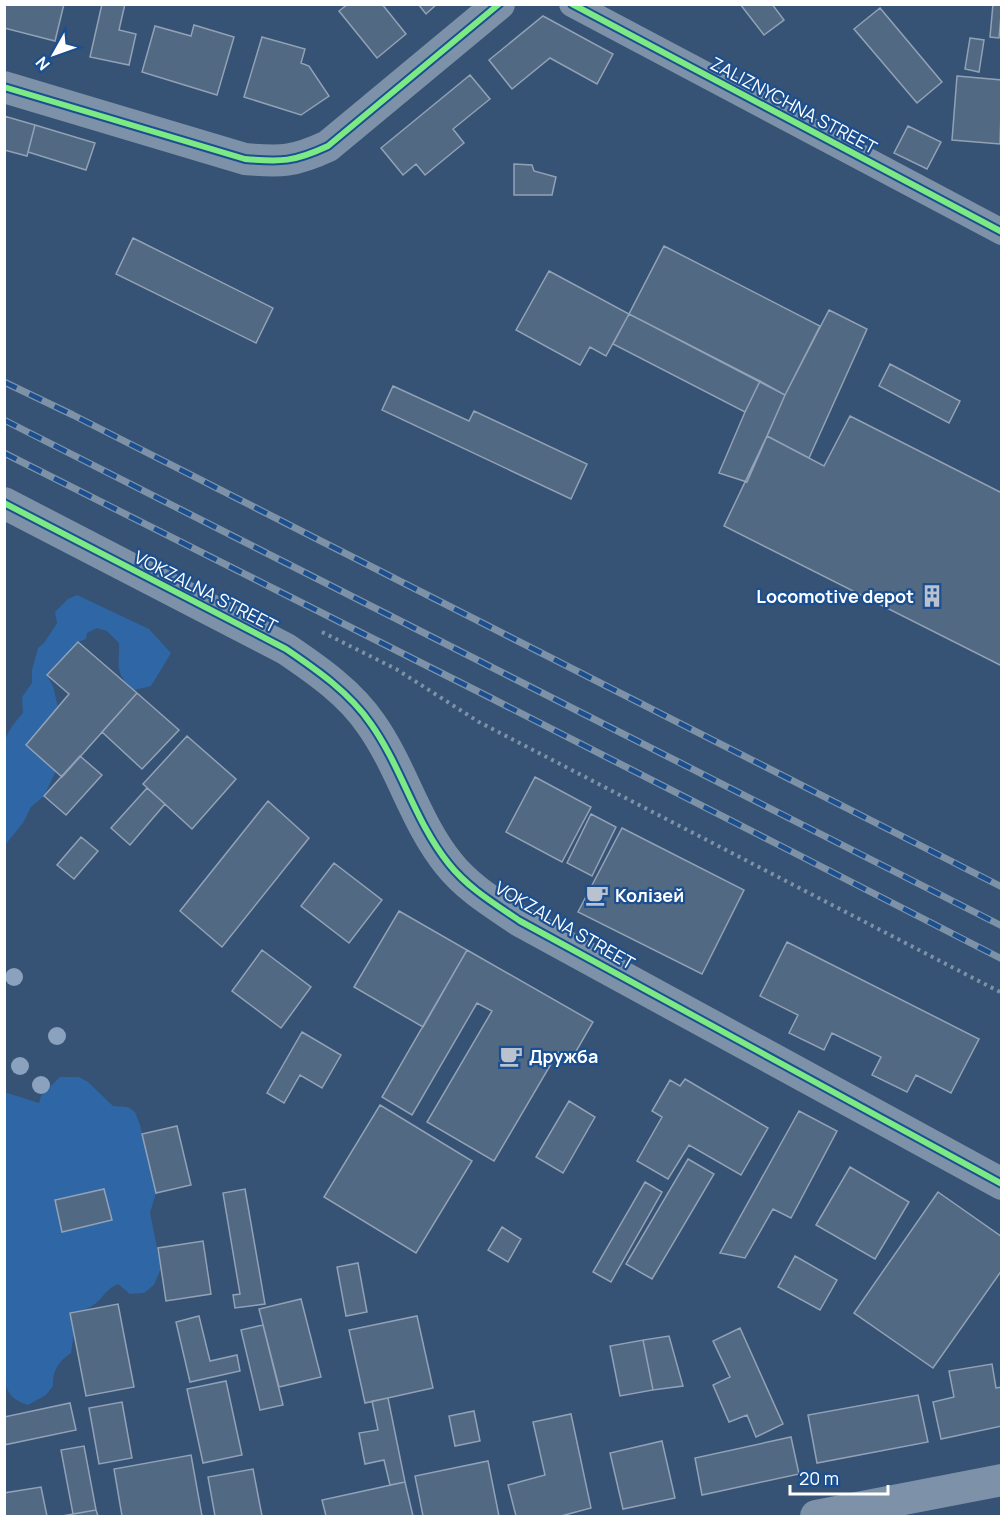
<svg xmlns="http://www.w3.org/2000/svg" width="1006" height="1521" font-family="Manrope,sans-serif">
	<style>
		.green { fill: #2f66a5 }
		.building { fill: #526984; stroke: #92a2b6; stroke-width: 1.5 }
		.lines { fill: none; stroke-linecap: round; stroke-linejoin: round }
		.path { stroke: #7d92a8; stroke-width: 4; stroke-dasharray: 3 4.5; stroke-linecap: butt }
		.minor { stroke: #7d92a8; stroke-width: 26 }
		.tertiary { stroke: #7d92a8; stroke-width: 32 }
		.rail-casing { stroke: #7e92a7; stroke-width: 7 }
		.rail { stroke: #1b4f8f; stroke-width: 4.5; stroke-dasharray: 14; stroke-linecap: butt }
		.cycleway-casing { stroke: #1b4f8f; stroke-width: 10 }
		.cycleway { stroke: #7ce984; stroke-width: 6 }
		.tree { fill: #8aa2be }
		.labels { text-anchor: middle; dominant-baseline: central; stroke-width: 4.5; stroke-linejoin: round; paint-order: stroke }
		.street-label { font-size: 18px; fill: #fff; stroke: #1b4f8f }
		.poi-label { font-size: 18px; font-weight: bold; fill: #fff; stroke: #1b4f8f; text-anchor: start }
	</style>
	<rect width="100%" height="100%" fill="#365274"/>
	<path class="green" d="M 77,595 L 149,629 L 171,653 L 151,686 L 134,690 C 113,672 120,666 119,643 L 107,631 L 97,628 L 87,633 L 86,639 L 78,642 L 47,675 L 53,686 L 58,707 L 26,745 L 56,771 L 44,796 L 31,807 L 23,823 L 5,845 L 4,763 C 9,756 3,752 5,744 C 6,732 15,722 23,713 L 22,697 L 32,683 L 32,670 L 38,648 L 44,643 L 57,623 L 55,612 L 68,599 Z
		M 60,1077 L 79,1077 L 88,1082 L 113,1106 L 128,1107 L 135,1112 L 140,1125 L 156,1193 L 150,1213 L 161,1268 L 154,1285 L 144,1293 L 130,1294 L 118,1284 C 107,1288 103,1298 95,1304 C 87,1310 79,1311 70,1313 L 74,1332 L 71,1353 C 59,1361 52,1371 53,1386 L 46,1395 L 28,1405 C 15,1401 7,1395 5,1381 L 4,1092 L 39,1103 L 41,1096 Z"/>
	<path class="building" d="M 4,4 L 64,4 L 55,41 L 4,28 Z
		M 102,4 L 125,4 L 119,30 L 136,34 L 129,65 L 90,57 Z
		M 348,4 L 382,4 L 406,34 L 377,58 L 339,11 Z
		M 418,4 L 437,4 L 426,14 Z
		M 740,4 L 772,4 L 784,20 L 764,35 Z
		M 993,4 L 1002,4 L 999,38 L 990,37 Z
		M 880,8 L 942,82 L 917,103 L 854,29 Z
		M 543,16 L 613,54 L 597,84 L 550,58 L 512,89 L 489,60 Z
		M 194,25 L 234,37 L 217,95 L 142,72 L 155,26 L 191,36 Z
		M 262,37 L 305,49 L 301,63 L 309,66 L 329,96 L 301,115 L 244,97 Z
		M 970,38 L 984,40 L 979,72 L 965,69 Z
		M 470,75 L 490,99 L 453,129 L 464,143 L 425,175 L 416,164 L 403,175 L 381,148 Z
		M 957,76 L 1002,80 L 1000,144 L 952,140 Z
		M 4,116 L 35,125 L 27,156 L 4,150 Z
		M 35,125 L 95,143 L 86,170 L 28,152 Z
		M 908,126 L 941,142 L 927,169 L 894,153 Z
		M 514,164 L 532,165 L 534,171 L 556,177 L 552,195 L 514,195 Z
		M 133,238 L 273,308 L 256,343 L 116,274 Z
		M 664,246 L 820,326 L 785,395 L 629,314 Z
		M 549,271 L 629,314 L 606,356 L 590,347 L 580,365 L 516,330 Z
		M 829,310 L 867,329 L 809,458 L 767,436 L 785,395 Z
		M 629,314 L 760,381 L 745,412 L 613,344 Z
		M 890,364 L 960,401 L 949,423 L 879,386 Z
		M 760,381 L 785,395 L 747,482 L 719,473 L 745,412 Z
		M 393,386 L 469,421 L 474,411 L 587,464 L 571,499 L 382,410 Z
		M 850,416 L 1002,493 L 1002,666 L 724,526 L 767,436 L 824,466 Z
		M 78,642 L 137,693 L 62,777 L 26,745 L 69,694 L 47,675 Z
		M 137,693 L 179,730 L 142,769 L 102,732 Z
		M 187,736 L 236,779 L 192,829 L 143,784 Z
		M 80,756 L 102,775 L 66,815 L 44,796 Z
		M 535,777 L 591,807 L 562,862 L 506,832 Z
		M 147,788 L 165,804 L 130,845 L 111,828 Z
		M 268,801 L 309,838 L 222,947 L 180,911 Z
		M 591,814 L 616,827 L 592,876 L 567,863 Z
		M 622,828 L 744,890 L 702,974 L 578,912 Z
		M 81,837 L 98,851 L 74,879 L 57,865 Z
		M 334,863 L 382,900 L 349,943 L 301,906 Z
		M 399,911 L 467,950 L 423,1027 L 354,987 Z
		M 787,942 L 979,1039 L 951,1093 L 916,1075 L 907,1092 L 872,1075 L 881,1057 L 832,1033 L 824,1050 L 789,1033 L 798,1015 L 760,996 Z
		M 262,950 L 311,987 L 281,1028 L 232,991 Z
		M 467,950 L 593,1022 L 571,1060 L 558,1052 L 494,1161 L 427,1122 L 492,1011 L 477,1003 L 412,1115 L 382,1097 Z
		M 302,1032 L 341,1055 L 322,1088 L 300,1075 L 284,1103 L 267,1093 Z
		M 685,1079 L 768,1128 L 741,1175 L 689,1145 L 668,1179 L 637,1161 L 662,1117 L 652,1111 L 670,1080 L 680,1086 Z
		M 569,1101 L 595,1117 L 563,1173 L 536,1157 Z
		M 380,1105 L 472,1161 L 416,1253 L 324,1197 Z
		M 799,1111 L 837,1131 L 791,1218 L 773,1209 L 745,1258 L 720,1253 Z
		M 177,1126 L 191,1185 L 156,1193 L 142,1134 Z
		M 688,1159 L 714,1174 L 652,1279 L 626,1264 Z
		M 850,1167 L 909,1202 L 875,1259 L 816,1225 Z
		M 645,1182 L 662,1192 L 611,1282 L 593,1272 Z
		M 104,1189 L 112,1220 L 62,1232 L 55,1200 Z
		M 245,1189 L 265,1304 L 235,1308 L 233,1295 L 240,1294 L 223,1193 Z
		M 938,1192 L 1002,1237 L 1002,1270 L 933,1368 L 854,1313 Z
		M 502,1227 L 521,1239 L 508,1262 L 488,1250 Z
		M 203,1241 L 211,1294 L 166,1301 L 158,1248 Z
		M 795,1256 L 837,1280 L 820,1310 L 778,1287 Z
		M 358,1263 L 367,1312 L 346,1316 L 337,1267 Z
		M 301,1299 L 321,1377 L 279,1387 L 259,1309 Z
		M 118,1304 L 134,1387 L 86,1396 L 70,1313 Z
		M 199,1316 L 210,1361 L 237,1355 L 240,1371 L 190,1382 L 176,1322 Z
		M 417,1316 L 433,1388 L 365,1403 L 349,1330 Z
		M 263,1325 L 283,1405 L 260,1410 L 241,1330 Z
		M 740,1328 L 783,1424 L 756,1437 L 747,1415 L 729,1422 L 713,1385 L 730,1377 L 713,1341 Z
		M 669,1336 L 683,1386 L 653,1390 L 643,1340 Z
		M 643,1340 L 653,1390 L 620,1396 L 610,1346 Z
		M 992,1364 L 996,1388 L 1002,1387 L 1002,1426 L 941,1439 L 933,1402 L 954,1397 L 949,1371 Z
		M 226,1381 L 242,1455 L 203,1463 L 187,1389 Z
		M 918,1395 L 928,1442 L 817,1463 L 808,1415 Z
		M 388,1398 L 405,1482 L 390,1485 L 384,1460 L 365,1464 L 359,1433 L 378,1430 L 372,1401 Z
		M 122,1402 L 132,1458 L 99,1464 L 89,1408 Z
		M 70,1403 L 76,1430 L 4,1445 L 4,1417 Z
		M 474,1411 L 480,1441 L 455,1446 L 449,1416 Z
		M 571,1414 L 591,1508 L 561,1516 L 516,1516 L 508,1485 L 545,1475 L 533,1422 Z
		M 791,1437 L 799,1474 L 702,1495 L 695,1458 Z
		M 662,1441 L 675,1498 L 623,1509 L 610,1453 Z
		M 84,1446 L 96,1510 L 73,1514 L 61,1450 Z
		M 191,1455 L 202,1516 L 122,1516 L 114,1469 Z
		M 488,1461 L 499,1516 L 423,1516 L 415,1476 Z
		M 253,1469 L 262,1516 L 215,1516 L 208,1477 Z
		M 405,1482 L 413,1516 L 326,1516 L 322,1500 Z
		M 41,1487 L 47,1516 L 4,1516 L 4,1493 Z
		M 96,1510 L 98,1516 L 62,1516 L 73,1514 Z"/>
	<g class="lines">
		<path class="path" d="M 322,632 L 396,669 L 479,722 L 1002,993"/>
		<path class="minor" d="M 572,4 L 1002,232"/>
		<path class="tertiary" d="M 4,87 L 245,159 C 281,162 294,162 328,146 L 499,4
			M 4,503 L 286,649 C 317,670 350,693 371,724 C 402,768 415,822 449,864 C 468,888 495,904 520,921 L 1002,1184
			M 816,1516 L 1002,1480"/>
		<g class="rail-casing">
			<path id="rail" d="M 4,382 L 73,415 L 1002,887
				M 4,420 L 1002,926
				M 4,453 L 491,698 L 1002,959"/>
		</g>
		<use href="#rail" class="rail"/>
		<g class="cycleway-casing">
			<path id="cycleway" d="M 572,4 L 1002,232
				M 4,87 L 245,159 C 281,162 294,162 328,146 L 499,4
				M 4,503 L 286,649 C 317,670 350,693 371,724 C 402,768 415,822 449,864 C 468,888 495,904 520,921 L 1002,1184"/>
		</g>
		<use href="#cycleway" class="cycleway"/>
	</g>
	<g class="tree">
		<circle cx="14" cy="977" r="9"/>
		<circle cx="57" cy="1036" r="9"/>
		<circle cx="20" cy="1066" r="9"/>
		<circle cx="41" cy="1085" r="9"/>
	</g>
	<defs>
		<g id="building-bare" transform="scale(1.8)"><path d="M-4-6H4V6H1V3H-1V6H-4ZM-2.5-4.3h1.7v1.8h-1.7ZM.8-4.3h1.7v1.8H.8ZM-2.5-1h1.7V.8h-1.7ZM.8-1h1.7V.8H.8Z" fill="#b9c2ce" stroke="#1b4f8f" stroke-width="2.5" paint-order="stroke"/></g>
		<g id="cafe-bare" transform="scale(1.8)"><path d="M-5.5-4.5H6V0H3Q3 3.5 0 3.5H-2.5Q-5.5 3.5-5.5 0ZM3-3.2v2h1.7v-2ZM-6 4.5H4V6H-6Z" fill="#b9c2ce" stroke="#1b4f8f" stroke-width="2.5" paint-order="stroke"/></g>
	</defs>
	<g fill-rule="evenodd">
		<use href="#building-bare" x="932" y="596"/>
		<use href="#cafe-bare" x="597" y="895"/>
		<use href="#cafe-bare" x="511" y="1056"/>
	</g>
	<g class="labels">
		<g class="street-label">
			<text transform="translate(794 105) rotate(28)">ZALIZNYCHNA STREET</text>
			<text transform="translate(206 591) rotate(27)">VOKZALNA STREET</text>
			<text transform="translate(565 925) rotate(30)">VOKZALNA STREET</text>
		</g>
		<g class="poi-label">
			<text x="914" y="596" text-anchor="end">Locomotive depot</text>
			<text x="615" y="895">Колізей</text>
			<text x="529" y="1056">Дружба</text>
		</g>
	</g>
	<rect width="1006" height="1521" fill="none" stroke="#ffffff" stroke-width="12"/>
	<g transform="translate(54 54) rotate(230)" stroke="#1b4f8f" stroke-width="4.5" paint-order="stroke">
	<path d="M0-4.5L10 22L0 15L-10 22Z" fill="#ffffff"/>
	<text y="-9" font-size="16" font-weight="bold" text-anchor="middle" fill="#ffffff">N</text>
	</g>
	<path d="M790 1485v9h98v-9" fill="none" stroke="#ffffff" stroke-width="3"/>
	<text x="799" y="1485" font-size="18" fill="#ffffff" stroke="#1b4f8f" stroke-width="4.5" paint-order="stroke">20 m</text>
</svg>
